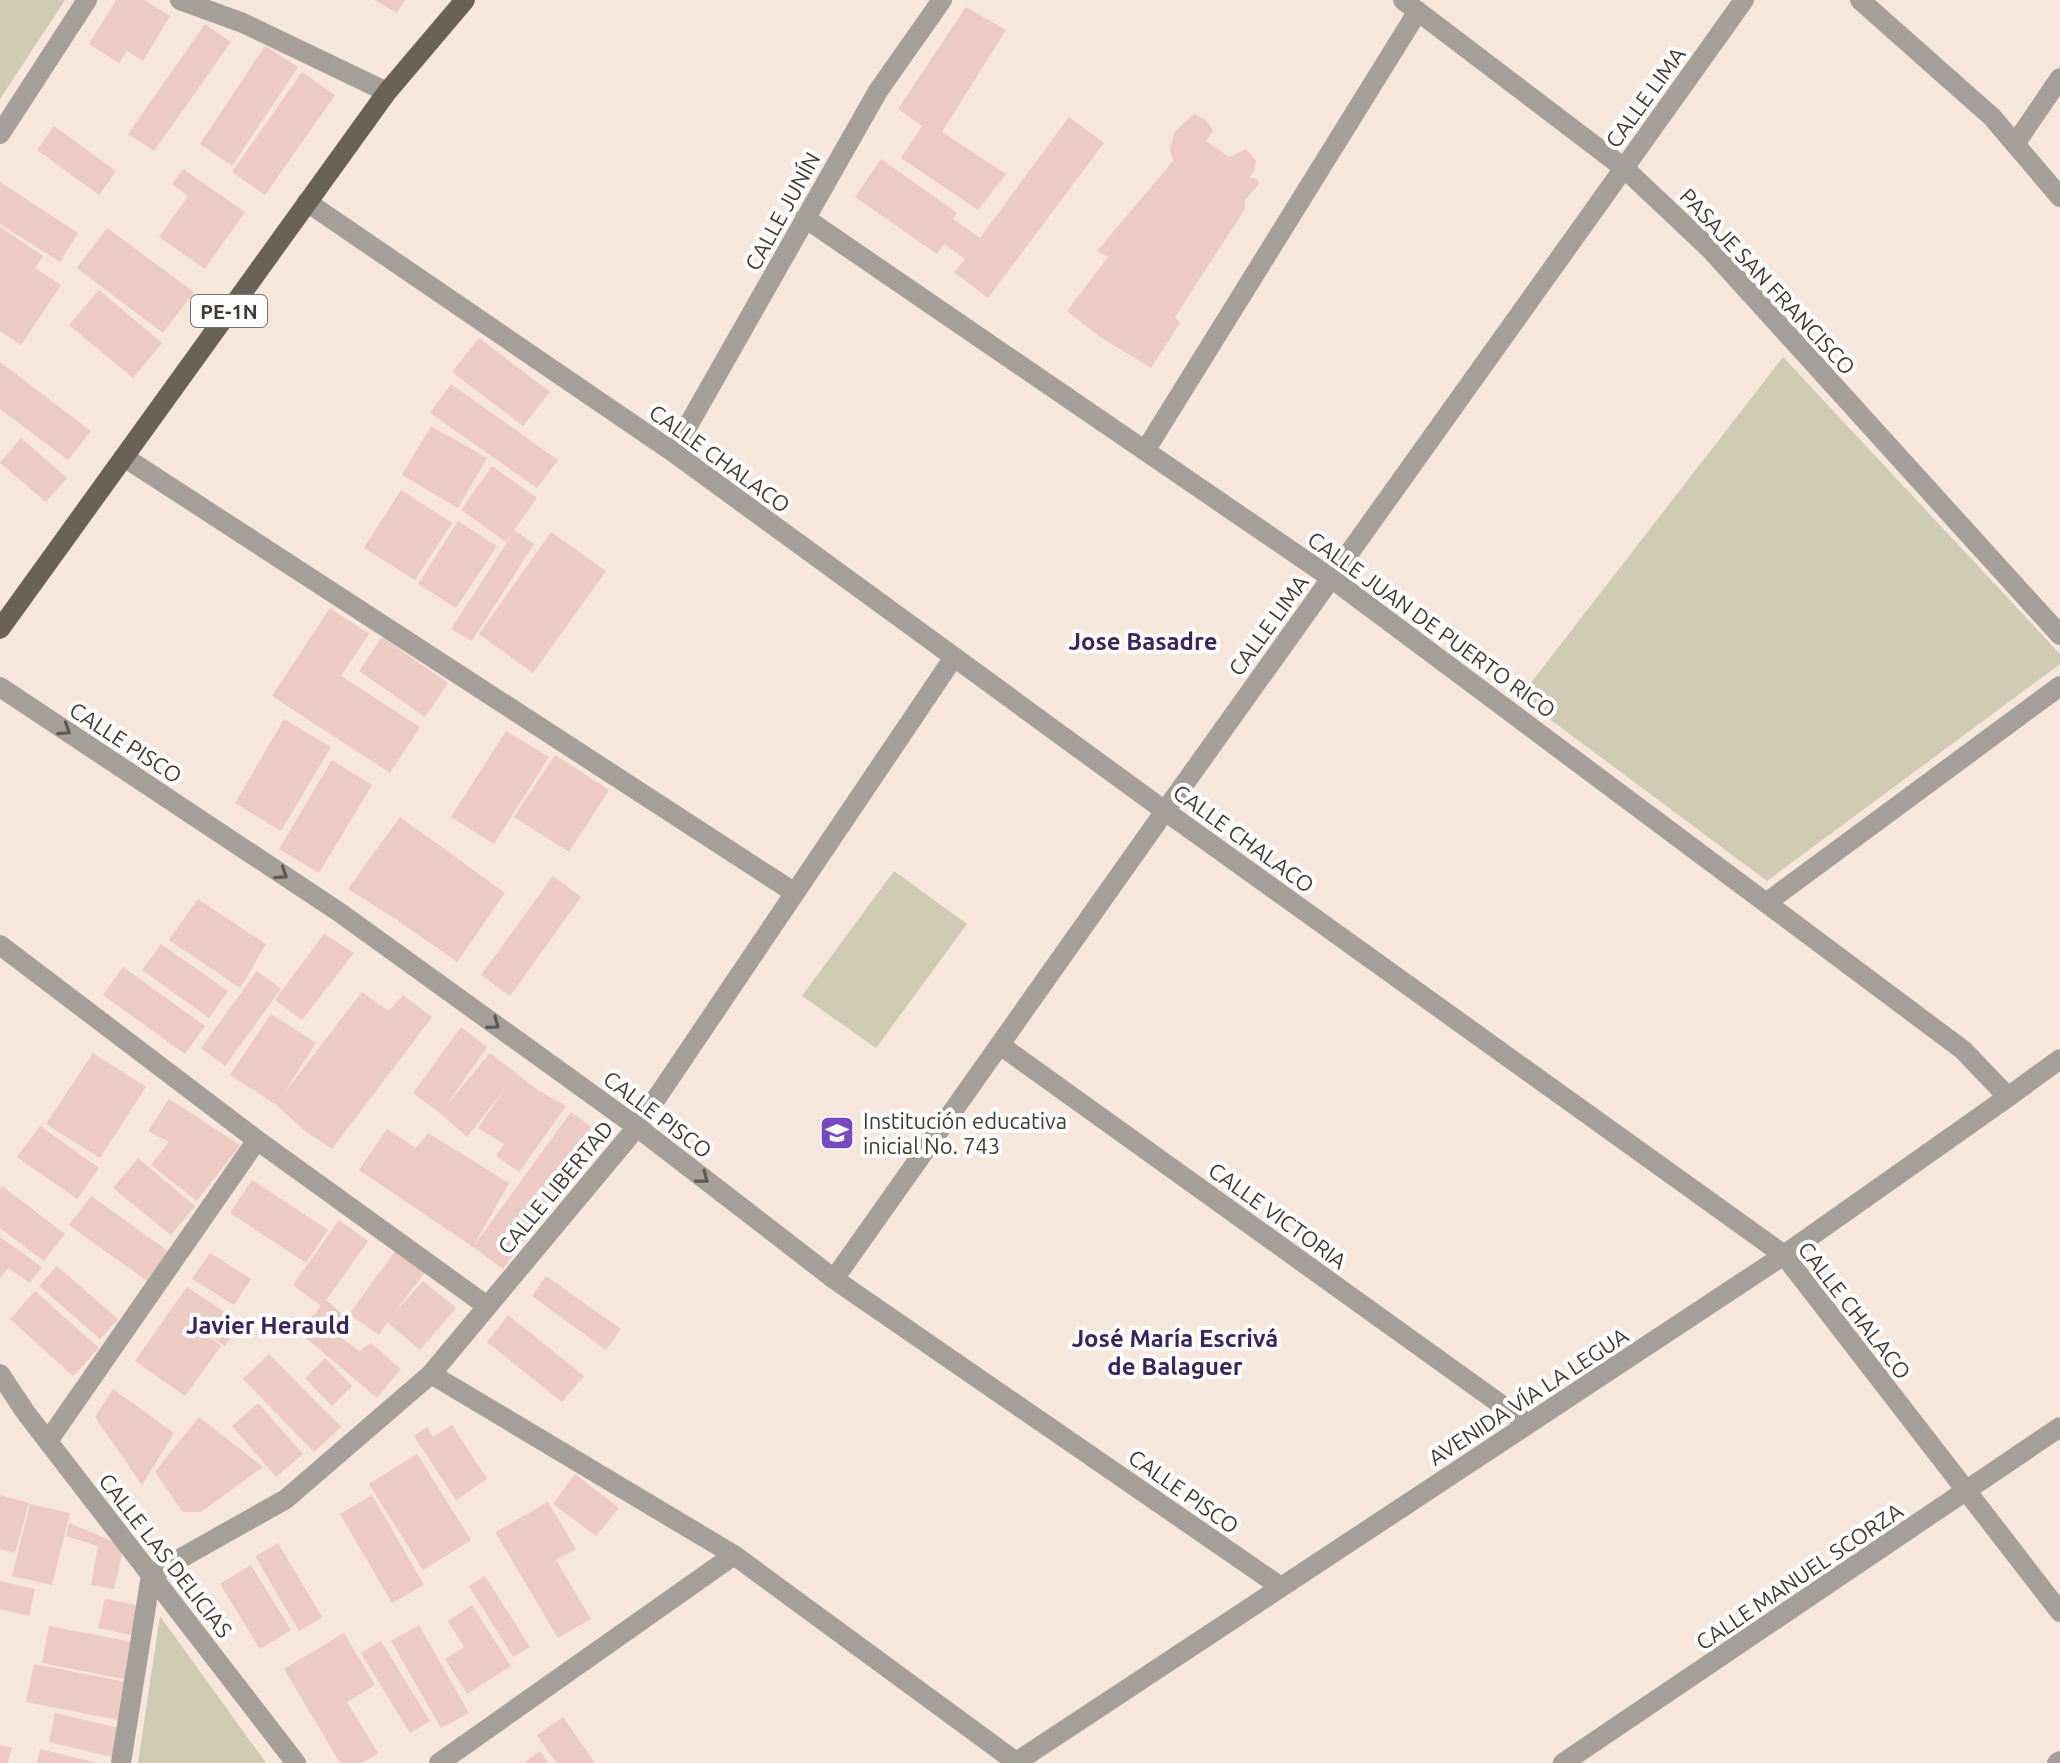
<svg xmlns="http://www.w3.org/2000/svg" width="2060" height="1763" font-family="Ubuntu,sans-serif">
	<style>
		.green { fill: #cfcbb2 }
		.building { fill: #edcac3 }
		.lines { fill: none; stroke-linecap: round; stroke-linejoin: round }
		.minor { stroke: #a49f99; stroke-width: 20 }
		.major { stroke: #6a6257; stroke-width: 20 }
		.oneway { stroke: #5e5853 }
		.labels { text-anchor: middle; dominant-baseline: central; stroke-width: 8; stroke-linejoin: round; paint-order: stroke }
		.shield { fill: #fff; stroke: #797472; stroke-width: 2 }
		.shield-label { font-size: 20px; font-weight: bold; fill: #403935 }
		.street-label { font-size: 22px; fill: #403935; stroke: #fff }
		.poi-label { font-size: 22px; fill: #403935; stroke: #fff; text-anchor: start }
		.neighbourhood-label { font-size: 24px; font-weight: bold; fill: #3b255f; stroke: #fff }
	</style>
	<rect width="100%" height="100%" fill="#f7e6db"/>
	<path class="green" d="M 0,0 L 65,0 L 0,99 Z
		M 1783,357 L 2060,654 L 2060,664 L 1767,881 L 1520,697 Z
		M 894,871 L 967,924 L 876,1048 L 802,996 Z
		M 160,1616 L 266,1763 L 138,1763 Z"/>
	<path class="building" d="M 116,0 L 144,0 L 170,16 L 143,61 L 127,51 L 119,63 L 89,44 Z
		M 374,0 L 405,0 L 397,13 Z
		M 966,7 L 1006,30 L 942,132 L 1006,174 L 978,210 L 901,158 L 922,126 L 898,109 Z
		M 205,24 L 231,42 L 154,151 L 128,134 Z
		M 265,46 L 298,67 L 232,166 L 200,144 Z
		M 302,72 L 335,95 L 265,195 L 232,172 Z
		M 1194,114 L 1206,120 L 1213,130 L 1206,141 L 1229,157 L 1246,149 L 1249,152 L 1256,161 L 1254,171 L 1249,177 L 1257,179 L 1259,184 L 1245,200 L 1245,209 L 1175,317 L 1180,323 L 1151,368 L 1100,337 L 1067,311 L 1108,257 L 1097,251 L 1173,161 L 1170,149 L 1175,131 Z
		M 1069,117 L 1104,143 L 988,298 L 954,272 L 965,259 L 944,244 L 937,254 L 855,197 L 881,159 L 957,213 L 953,219 L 980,238 Z
		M 54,126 L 116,171 L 99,195 L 37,150 Z
		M 183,169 L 245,212 L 205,269 L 159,237 L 188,196 L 172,184 Z
		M 0,182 L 78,233 L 60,262 L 0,224 Z
		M 0,227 L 43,256 L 35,268 L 61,285 L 21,345 L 0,331 Z
		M 107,228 L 194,292 L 163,333 L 77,268 Z
		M 99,290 L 162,343 L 133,378 L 69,325 Z
		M 479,338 L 550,392 L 523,426 L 452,372 Z
		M 0,362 L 91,431 L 68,460 L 0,409 Z
		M 451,384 L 558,460 L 537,488 L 430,413 Z
		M 431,426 L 487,458 L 458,508 L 402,475 Z
		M 21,438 L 67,478 L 46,502 L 0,463 Z
		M 492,466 L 537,498 L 514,530 L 534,544 L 472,641 L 451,629 L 512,535 L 506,542 L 461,510 Z
		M 401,490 L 452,523 L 415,580 L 364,548 Z
		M 458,521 L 497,546 L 456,608 L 418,584 Z
		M 551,532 L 606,571 L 533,673 L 479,634 Z
		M 330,608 L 369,634 L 341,676 L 420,727 L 390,773 L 272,696 Z
		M 382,637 L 448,683 L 425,717 L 359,671 Z
		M 284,719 L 331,747 L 281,831 L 235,803 Z
		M 506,731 L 549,757 L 494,844 L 451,817 Z
		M 555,755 L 609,790 L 569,852 L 514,817 Z
		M 332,760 L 372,785 L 319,873 L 279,849 Z
		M 400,817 L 505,893 L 457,962 L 396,919 L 348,889 Z
		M 553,876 L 581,897 L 510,996 L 481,975 Z
		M 198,899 L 266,944 L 240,988 L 169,940 Z
		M 324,934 L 354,953 L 302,1020 L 275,1000 Z
		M 161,944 L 228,991 L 209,1018 L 142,970 Z
		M 123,967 L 205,1026 L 185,1054 L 103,995 Z
		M 257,971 L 281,989 L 225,1066 L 201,1048 Z
		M 362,992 L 389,1011 L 403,995 L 432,1017 L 332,1149 L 304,1130 L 275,1104 L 230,1075 L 271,1014 L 316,1043 L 282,1096 Z
		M 461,1027 L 487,1047 L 445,1107 L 490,1053 L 539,1091 L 566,1106 L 519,1172 L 496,1156 L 504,1144 L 478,1128 L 506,1087 L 467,1137 L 440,1113 L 413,1093 Z
		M 93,1053 L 146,1087 L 100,1158 L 46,1124 Z
		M 169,1099 L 240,1145 L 197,1201 L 151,1165 L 169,1142 L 148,1131 Z
		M 571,1112 L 601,1134 L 503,1269 L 473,1247 Z
		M 40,1126 L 99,1168 L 77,1199 L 17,1157 Z
		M 387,1129 L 416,1148 L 428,1133 L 509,1183 L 473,1247 L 359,1170 Z
		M 138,1158 L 195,1206 L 171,1235 L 113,1188 Z
		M 252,1180 L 328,1230 L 306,1263 L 230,1213 Z
		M 2,1186 L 65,1234 L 44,1261 L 0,1228 L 0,1189 Z
		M 91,1196 L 168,1251 L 147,1281 L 69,1225 Z
		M 339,1220 L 368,1241 L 326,1300 L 342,1314 L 334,1332 L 359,1351 L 371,1343 L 401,1369 L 377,1398 L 299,1332 L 321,1306 L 293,1285 Z
		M 0,1237 L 42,1267 L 30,1283 L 8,1268 L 0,1278 Z
		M 396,1250 L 426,1271 L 393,1314 L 423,1281 L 456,1308 L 420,1350 L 387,1322 L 379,1335 L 349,1314 Z
		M 210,1253 L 251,1279 L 234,1305 L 192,1279 Z
		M 57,1266 L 118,1319 L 100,1339 L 39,1286 Z
		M 546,1276 L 621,1329 L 606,1350 L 532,1296 Z
		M 187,1287 L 240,1322 L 225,1346 L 194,1325 L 221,1346 L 185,1396 L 135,1361 Z
		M 35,1291 L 99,1348 L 73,1376 L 10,1319 Z
		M 508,1315 L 584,1376 L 562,1402 L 487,1342 Z
		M 269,1354 L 341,1427 L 314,1452 L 243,1379 Z
		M 325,1358 L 352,1386 L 332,1406 L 305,1378 Z
		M 113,1389 L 174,1433 L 142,1485 L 95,1417 Z
		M 258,1403 L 303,1454 L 276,1477 L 232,1426 Z
		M 199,1417 L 263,1467 L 201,1512 L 183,1512 L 155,1472 Z
		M 452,1425 L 487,1479 L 456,1500 L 414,1436 L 427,1427 L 433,1437 Z
		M 417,1454 L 471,1540 L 423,1570 L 369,1484 Z
		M 575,1474 L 619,1508 L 596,1536 L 553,1504 Z
		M 0,1495 L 29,1503 L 15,1553 L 0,1549 Z
		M 372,1495 L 424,1585 L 392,1603 L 340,1514 Z
		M 548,1502 L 576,1549 L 556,1560 L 591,1619 L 558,1638 L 495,1532 Z
		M 30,1504 L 70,1513 L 52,1585 L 12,1576 Z
		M 69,1523 L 124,1546 L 114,1589 L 91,1585 L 98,1546 L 66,1536 Z
		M 278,1543 L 322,1617 L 299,1631 L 255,1556 Z
		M 251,1565 L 291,1630 L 260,1649 L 220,1584 Z
		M 485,1576 L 530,1647 L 513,1657 L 469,1586 Z
		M 0,1581 L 35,1589 L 29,1616 L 0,1609 Z
		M 105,1599 L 142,1606 L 136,1636 L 98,1628 Z
		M 472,1605 L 511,1666 L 467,1694 L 445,1659 L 464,1647 L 448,1621 Z
		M 419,1625 L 469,1713 L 441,1728 L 391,1641 Z
		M 49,1626 L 137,1643 L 129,1680 L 42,1663 Z
		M 344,1633 L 375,1685 L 347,1702 L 378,1753 L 362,1763 L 340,1763 L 284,1669 Z
		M 381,1641 L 430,1721 L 410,1733 L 361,1653 Z
		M 34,1664 L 131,1683 L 123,1721 L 26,1702 Z
		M 55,1713 L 119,1728 L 112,1757 L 49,1742 Z
		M 563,1717 L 595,1763 L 556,1763 L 537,1735 Z
		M 0,1745 L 12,1748 L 8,1763 L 0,1763 Z
		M 40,1749 L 94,1762 L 94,1763 L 37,1763 Z
		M 540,1751 L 548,1763 L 523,1763 Z"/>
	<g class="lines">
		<path class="minor" d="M 180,0 L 243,23 L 387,92
			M 1403,0 L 1624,168 L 1711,250 L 2060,635
			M 1860,0 L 1992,117 L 2060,197
			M 0,134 L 87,0
			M 2015,144 L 2060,78
			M 307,202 L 673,452 L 1165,811 L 1784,1255 L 2060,1612
			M 805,218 L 1331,578 L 1963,1050 L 2008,1097
			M 1145,451 L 1418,11
			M 673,452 L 878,91 L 942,0
			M 124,457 L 795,893
			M 0,687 L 339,912 L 637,1127 L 834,1279 L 1281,1587
			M 1766,903 L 2060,686
			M 0,945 L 257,1140 L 487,1306
			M 1000,1045 L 1528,1424
			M 834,1279 L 1165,811 L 1744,0
			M 0,1374 L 26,1413 L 296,1763
			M 431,1374 L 734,1555 L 1016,1762
			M 48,1441 L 257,1140
			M 121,1763 L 151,1575 L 286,1499 L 431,1374 L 637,1127 L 954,657
			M 439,1763 L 734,1555
			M 1015,1763 L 1784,1255 L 2008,1097 L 2060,1059
			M 1563,1763 L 2060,1427
			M 2057,1763 L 2060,1761"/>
		<path class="major" d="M 0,629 L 387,92 L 465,0"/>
	</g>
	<defs><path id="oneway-chevron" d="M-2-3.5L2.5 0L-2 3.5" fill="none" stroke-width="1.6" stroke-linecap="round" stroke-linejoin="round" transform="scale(2)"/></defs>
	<g class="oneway">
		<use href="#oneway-chevron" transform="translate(65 730) rotate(33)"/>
		<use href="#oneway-chevron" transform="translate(282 874) rotate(33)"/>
		<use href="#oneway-chevron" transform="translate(494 1024) rotate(36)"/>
		<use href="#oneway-chevron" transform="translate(703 1178) rotate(38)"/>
	</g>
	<defs>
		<g id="school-square" transform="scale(1.8)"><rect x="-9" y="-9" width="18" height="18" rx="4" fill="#7949c2" stroke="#fff"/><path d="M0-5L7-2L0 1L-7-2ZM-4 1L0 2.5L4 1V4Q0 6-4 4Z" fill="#fff"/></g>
	</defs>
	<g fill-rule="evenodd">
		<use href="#school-square" x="837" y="1133"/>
	</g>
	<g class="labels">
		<rect class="shield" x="191" y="295" width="76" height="32" rx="6"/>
		<g class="shield-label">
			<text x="229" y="311">PE-1N</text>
		</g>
		<g class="street-label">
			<text transform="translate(1645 97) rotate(-54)">CALLE LIMA</text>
			<text transform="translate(782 211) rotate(-61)">CALLE JUNÍN</text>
			<text transform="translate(1768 281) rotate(47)">PASAJE SAN FRANCISCO</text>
			<text transform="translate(720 458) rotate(36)">CALLE CHALACO</text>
			<text transform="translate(1432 624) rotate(36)">CALLE JUAN DE PUERTO RICO</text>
			<text transform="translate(1268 625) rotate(-54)">CALLE LIMA</text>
			<text transform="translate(126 742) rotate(33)">CALLE PISCO</text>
			<text transform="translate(1244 838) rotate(36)">CALLE CHALACO</text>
			<text transform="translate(658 1114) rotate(37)">CALLE PISCO</text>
			<text transform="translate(555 1187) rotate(-50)">CALLE LIBERTAD</text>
			<text transform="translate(1278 1215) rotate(36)">CALLE VICTORIA</text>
			<text transform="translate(1855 1310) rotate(52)">CALLE CHALACO</text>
			<text transform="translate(1528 1396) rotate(-33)">AVENIDA VÍA LA LEGUA</text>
			<text transform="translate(1184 1491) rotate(35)">CALLE PISCO</text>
			<text transform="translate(166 1555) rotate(52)">CALLE LAS DELICIAS</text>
			<text transform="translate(1799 1576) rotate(-34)">CALLE MANUEL SCORZA</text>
		</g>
		<g class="poi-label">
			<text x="863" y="1120">Institución educativa<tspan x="863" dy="25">inicial No. 743</tspan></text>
		</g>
		<g class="neighbourhood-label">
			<text x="1143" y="641">Jose Basadre</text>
			<text x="268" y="1325">Javier Herauld</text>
			<text x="1175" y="1338">José María Escrivá<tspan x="1175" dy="28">de Balaguer</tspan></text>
		</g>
	</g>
</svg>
